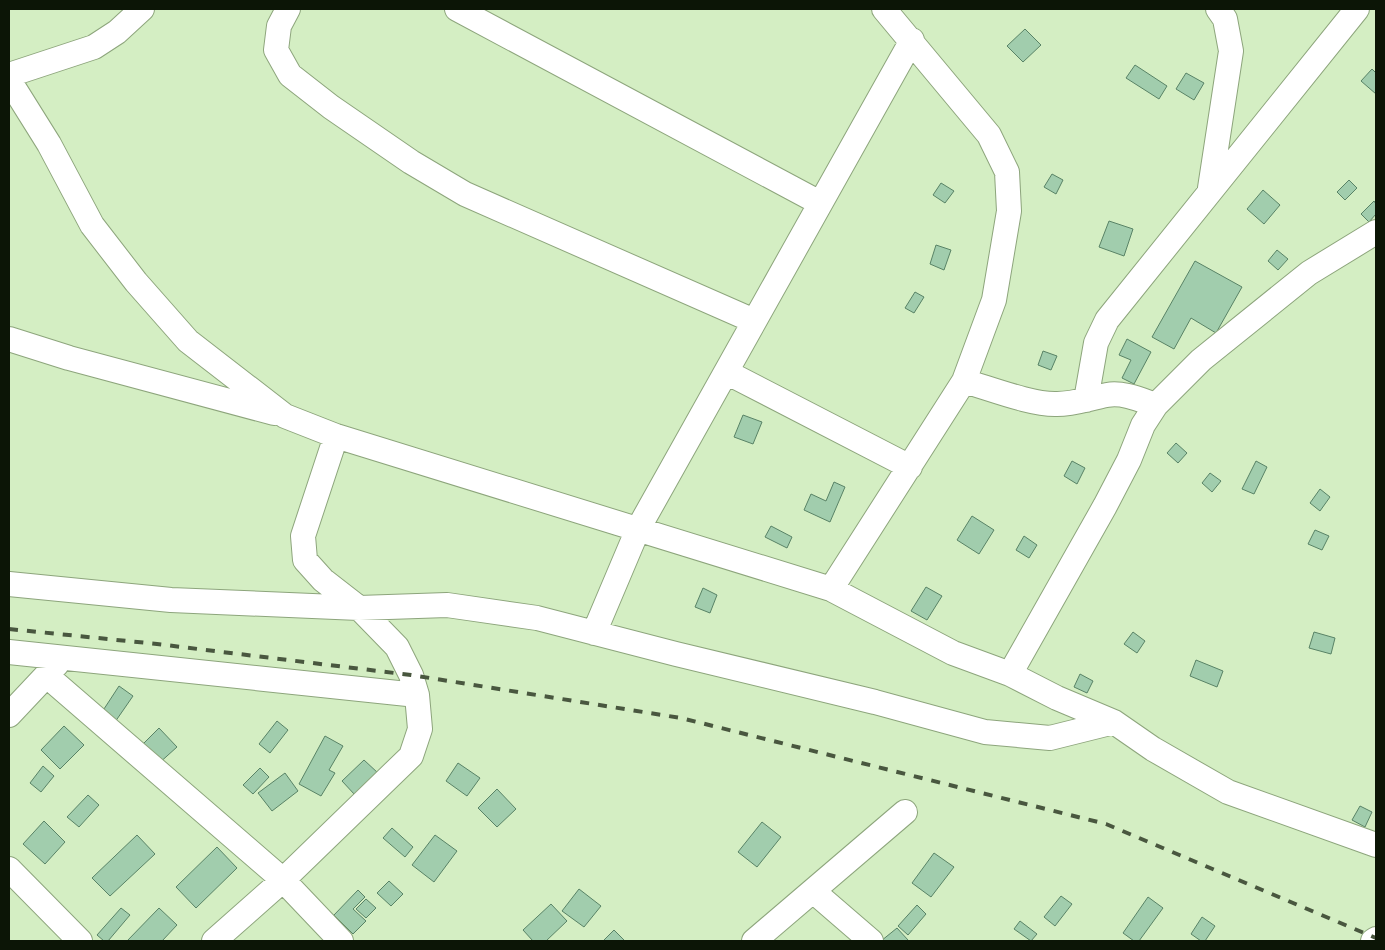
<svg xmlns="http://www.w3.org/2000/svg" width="1385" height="950" font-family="'Fira Sans',sans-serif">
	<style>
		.building { fill: #a1cdad; stroke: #598366 }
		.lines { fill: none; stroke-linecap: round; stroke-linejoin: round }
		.minor-casing { stroke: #8da57c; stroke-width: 26 }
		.minor { stroke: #fff; stroke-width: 24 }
		.rail { stroke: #49573f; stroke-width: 4; stroke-dasharray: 9 9; stroke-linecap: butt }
	</style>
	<rect width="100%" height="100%" fill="#d4eec3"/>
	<path class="building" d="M 1025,29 L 1041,45 L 1023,62 L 1007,46 Z
		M 1135,65 L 1167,86 L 1159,99 L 1126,78 Z
		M 1372,69 L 1376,73 L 1376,94 L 1361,81 Z
		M 1186,73 L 1204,83 L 1194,100 L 1176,89 Z
		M 1052,174 L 1063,180 L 1056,194 L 1044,187 Z
		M 1349,180 L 1357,188 L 1345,200 L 1337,192 Z
		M 941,183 L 954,191 L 945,203 L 933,195 Z
		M 1263,190 L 1280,205 L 1264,224 L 1247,209 Z
		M 1374,201 L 1376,204 L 1376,214 L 1369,222 L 1361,214 Z
		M 1109,221 L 1133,229 L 1124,256 L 1099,247 Z
		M 936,245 L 951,250 L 944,270 L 930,264 Z
		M 1277,250 L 1288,259 L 1278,270 L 1268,261 Z
		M 1195,261 L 1242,287 L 1216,333 L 1191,318 L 1174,349 L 1152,337 Z
		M 915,292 L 924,297 L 914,313 L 905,308 Z
		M 1127,339 L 1151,352 L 1134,384 L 1122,378 L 1131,360 L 1119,355 Z
		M 1043,351 L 1057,356 L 1051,370 L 1038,365 Z
		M 743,415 L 762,422 L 753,444 L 734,437 Z
		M 1176,443 L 1187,453 L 1178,463 L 1167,453 Z
		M 1072,461 L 1085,468 L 1077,484 L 1064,476 Z
		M 1256,461 L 1267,467 L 1254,494 L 1242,489 Z
		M 1210,473 L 1221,481 L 1212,492 L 1202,483 Z
		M 834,482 L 845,487 L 830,522 L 804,510 L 811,494 L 826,501 Z
		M 1320,489 L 1330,497 L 1320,511 L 1310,503 Z
		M 972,516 L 994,530 L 979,554 L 957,540 Z
		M 771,526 L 792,537 L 787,548 L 765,537 Z
		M 1315,530 L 1329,536 L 1322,550 L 1308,544 Z
		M 1024,536 L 1037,545 L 1029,558 L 1016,550 Z
		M 926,587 L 942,596 L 927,620 L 911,611 Z
		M 703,588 L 717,595 L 710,613 L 695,607 Z
		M 1133,632 L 1145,641 L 1137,653 L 1124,644 Z
		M 1314,632 L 1335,638 L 1331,654 L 1309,648 Z
		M 1196,660 L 1223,671 L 1217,687 L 1190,676 Z
		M 1080,674 L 1093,681 L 1087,693 L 1074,687 Z
		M 119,686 L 133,696 L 115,722 L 102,712 Z
		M 277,721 L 288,730 L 270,753 L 259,744 Z
		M 64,726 L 84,745 L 60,769 L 41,750 Z
		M 159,728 L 177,747 L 157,765 L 140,747 Z
		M 325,736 L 343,746 L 329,770 L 335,773 L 321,796 L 299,784 Z
		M 364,760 L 378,773 L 355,795 L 342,781 Z
		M 458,763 L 480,778 L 467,796 L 446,781 Z
		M 43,766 L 54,776 L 41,792 L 30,783 Z
		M 260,768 L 269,777 L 253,794 L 243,785 Z
		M 285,773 L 298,791 L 272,811 L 258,793 Z
		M 497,789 L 516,809 L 497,827 L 478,808 Z
		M 88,795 L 99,805 L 79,827 L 67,817 Z
		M 1360,806 L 1372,812 L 1365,827 L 1352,820 Z
		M 44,821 L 65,842 L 45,864 L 23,844 Z
		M 762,822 L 781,837 L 757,867 L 738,852 Z
		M 392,828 L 413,847 L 405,857 L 383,838 Z
		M 137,835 L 155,854 L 110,896 L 92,878 Z
		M 435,835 L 457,851 L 434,882 L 412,865 Z
		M 217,847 L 237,868 L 196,908 L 176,887 Z
		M 934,853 L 954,867 L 931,897 L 912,883 Z
		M 389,881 L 403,894 L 391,906 L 377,893 Z
		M 579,889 L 601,906 L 584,927 L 562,911 Z
		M 358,890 L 365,897 L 353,909 L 366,921 L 353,934 L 334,915 Z
		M 1061,896 L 1072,904 L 1055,926 L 1044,917 Z
		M 1148,897 L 1163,908 L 1139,941 L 1134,941 L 1123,933 Z
		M 366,899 L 376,908 L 366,918 L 356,909 Z
		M 551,904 L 567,921 L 546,941 L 533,941 L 523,930 Z
		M 917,905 L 926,914 L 908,935 L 898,926 Z
		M 121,908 L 130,915 L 108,941 L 104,941 L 97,935 Z
		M 159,908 L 177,925 L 162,941 L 127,941 Z
		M 1202,917 L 1215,926 L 1205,941 L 1201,941 L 1191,934 Z
		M 1020,921 L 1037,934 L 1031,941 L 1014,929 Z
		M 897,928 L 908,940 L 907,941 L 881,941 Z
		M 614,930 L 625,941 L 603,941 Z"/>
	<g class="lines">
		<g class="minor-casing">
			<path id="minor" d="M 288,9 L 279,26 L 276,50 L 290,75 L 331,107 L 411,162 L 465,194 L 754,321
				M 457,9 L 820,203
				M 9,75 L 94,47 L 117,32 L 142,9
				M 9,80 L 49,144 L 92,225 L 136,282 L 188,341 L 285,416 L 336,436 L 831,589 L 953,653 L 1010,674 L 1057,698 L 1114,722 L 1153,749 L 1228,792 L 1376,845
				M 1210,188 L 1231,51 L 1225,19 L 1218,9
				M 9,339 L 69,358 L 274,413
				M 726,372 L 910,467
				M 964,381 C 989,388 1032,405 1057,404 C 1074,404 1090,398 1107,395 C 1123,392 1141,400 1156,405
				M 1086,400 L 1096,343 L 1107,320 L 1357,9
				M 9,584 L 171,600 L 359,608 L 447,605 L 537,618 L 676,654 L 875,702 L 985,732 L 1050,738 L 1114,722
				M 831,589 L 964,381 L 994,300 L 1009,211 L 1007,172 L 989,135 L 884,9
				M 594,633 L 638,529 L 912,40
				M 9,652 L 417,695
				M 1010,674 L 1105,506 L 1129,460 L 1143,425 L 1156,405 L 1201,360 L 1309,273 L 1376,232
				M 47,676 L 283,880 L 341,941
				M 9,715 L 57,664
				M 9,869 L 80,941
				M 813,891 L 871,941
				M 214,941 L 283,880 L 411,756 L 420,729 L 417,695 L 411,675 L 397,647 L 359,608 L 323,580 L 305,560 L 303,536 L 336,436
				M 754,941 L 905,812
				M 1373,941 L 1376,939"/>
		</g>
		<use href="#minor" class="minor"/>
		<path class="rail" d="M 9,629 L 157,644 L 411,675 L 681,718 L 1106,824 L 1376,938"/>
	</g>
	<rect width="1385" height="950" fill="none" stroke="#0c1506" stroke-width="20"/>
</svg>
